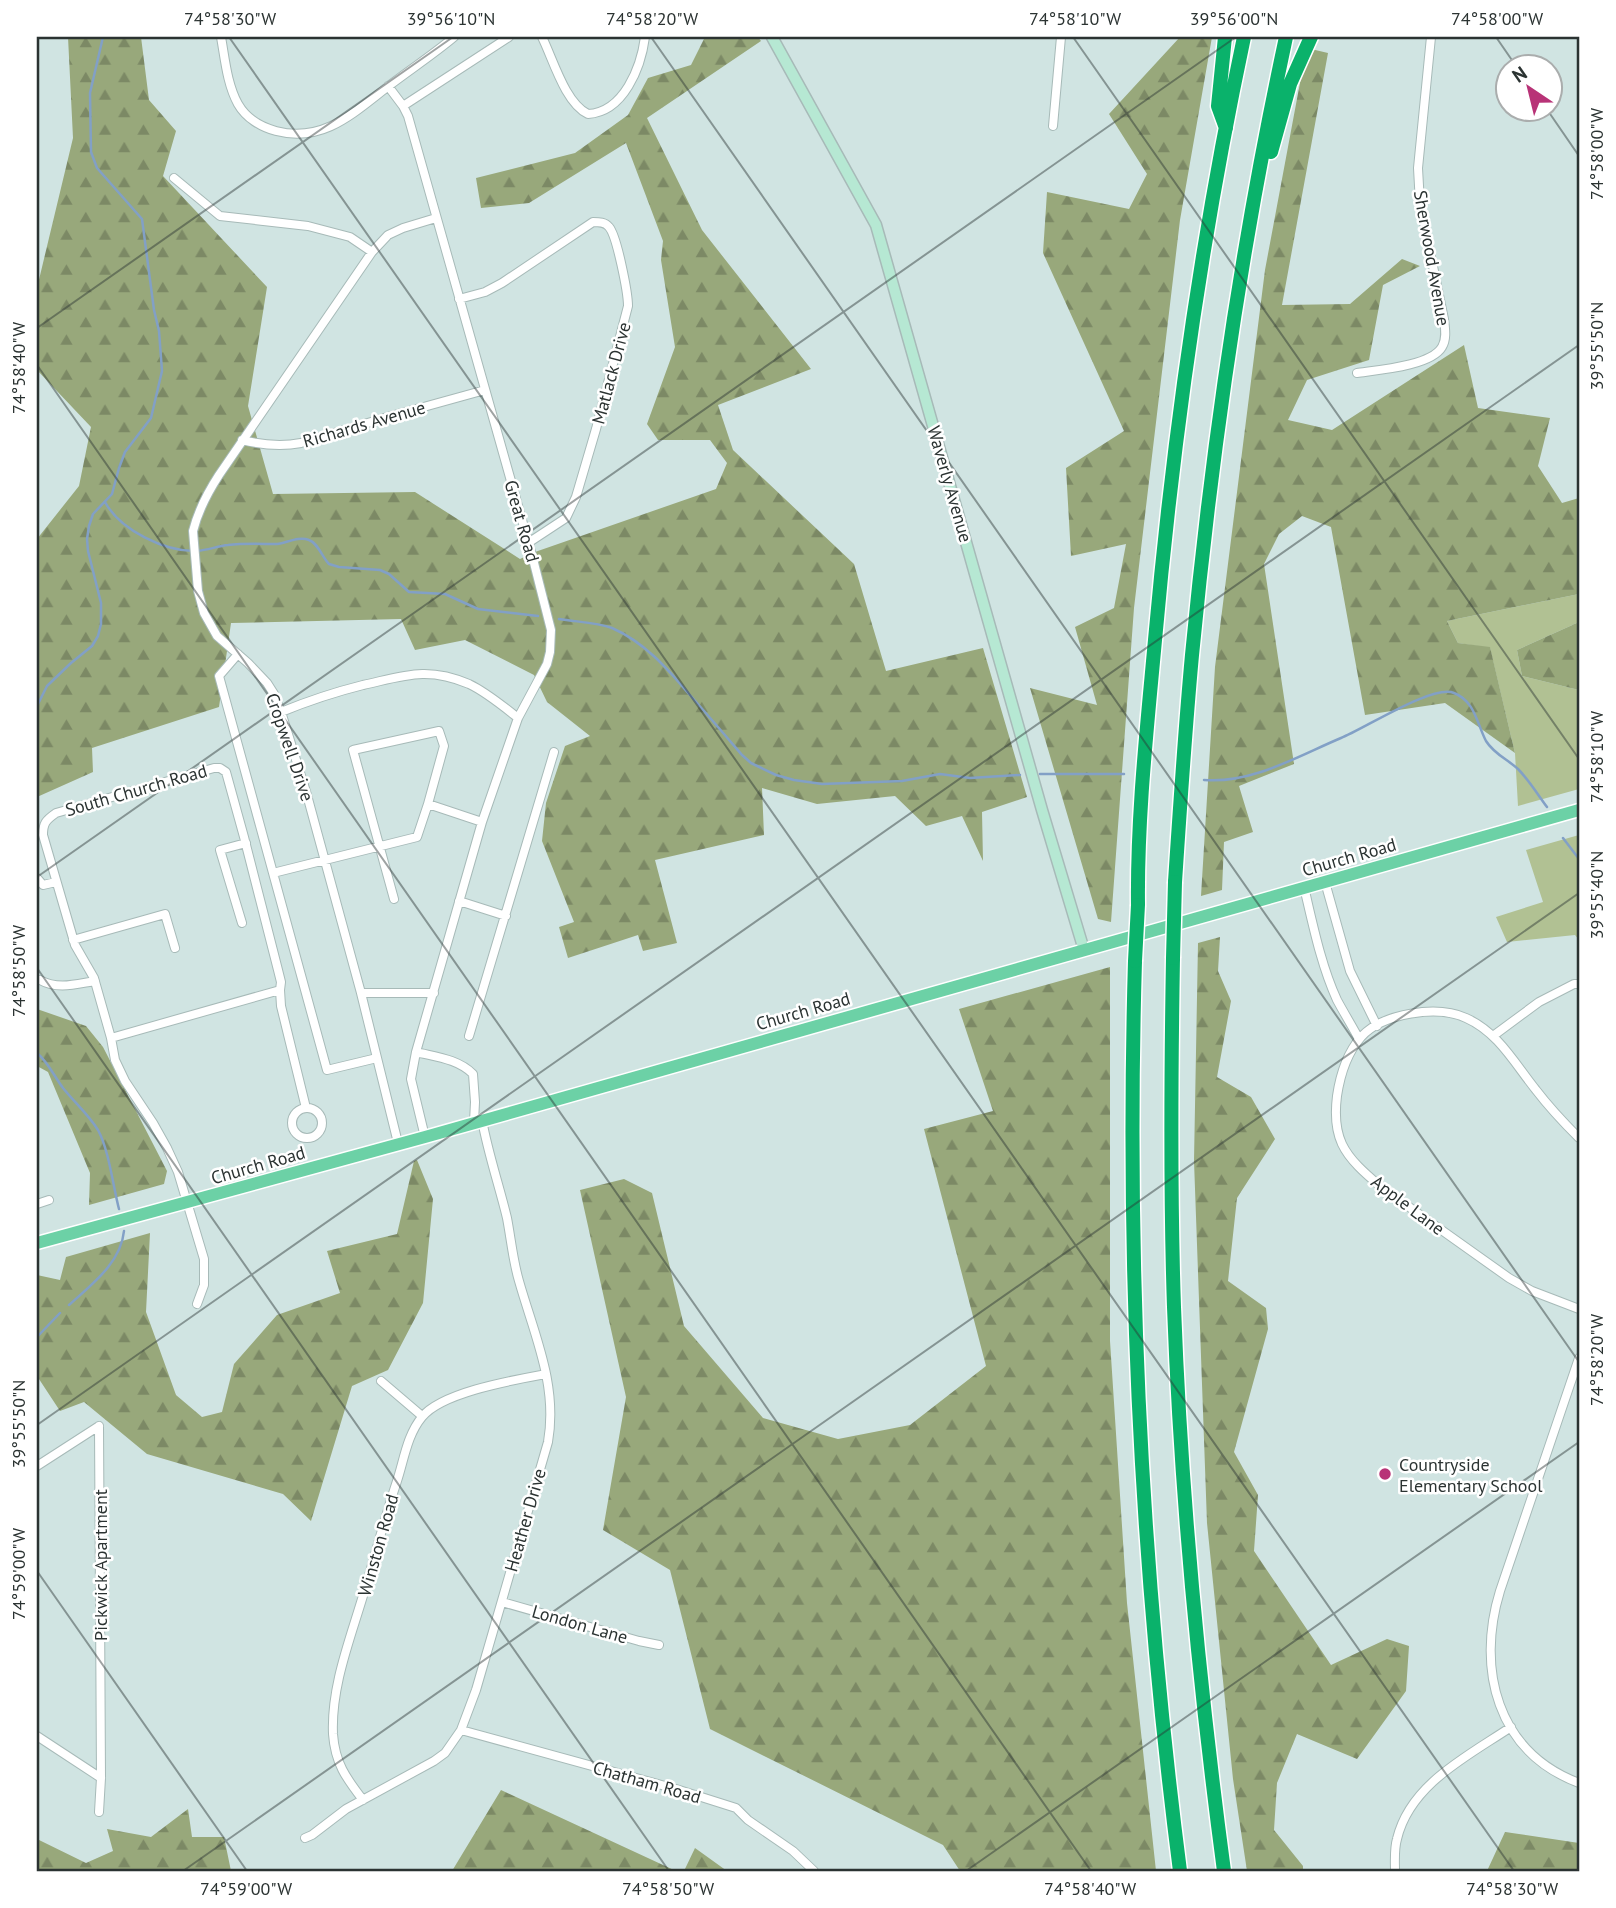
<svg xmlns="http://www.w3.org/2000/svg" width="1616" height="1908" font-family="'PT Sans',sans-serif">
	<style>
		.grass { fill: #b1c193 }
		.forest { fill: url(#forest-firs) }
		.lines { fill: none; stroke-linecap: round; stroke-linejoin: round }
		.stream { stroke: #82a0c6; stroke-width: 2.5 }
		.street-casing { stroke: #a7bab8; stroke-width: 10 }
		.secondary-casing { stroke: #a7bab8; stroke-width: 13 }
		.primary-casing { stroke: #fff; stroke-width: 15 }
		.highway-casing { stroke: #fff; stroke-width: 17 }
		.street { stroke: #fff; stroke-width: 8 }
		.secondary { stroke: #b6e8d3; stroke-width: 10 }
		.primary { stroke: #6cd1a6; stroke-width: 12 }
		.highway { stroke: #0ab26b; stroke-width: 14 }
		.highway-bridge-casing { stroke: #fff; stroke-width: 17; stroke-linecap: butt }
		.highway-bridge { stroke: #0ab26b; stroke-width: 14 }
		.ticks { fill: none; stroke: #2b3332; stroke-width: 2; stroke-opacity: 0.45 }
		.poi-dot { fill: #b83377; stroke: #fff; stroke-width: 2.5 }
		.labels { text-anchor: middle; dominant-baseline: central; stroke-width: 5; stroke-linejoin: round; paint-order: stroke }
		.street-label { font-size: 18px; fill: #2b3332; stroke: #fff }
		.poi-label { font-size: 18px; fill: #2b3332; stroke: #fff; text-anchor: start }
		.neatline { fill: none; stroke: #2b3332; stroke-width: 2.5 }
		.ticks-label { font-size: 18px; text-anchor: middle; fill: #2b3332 }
	</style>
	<defs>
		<pattern id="forest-firs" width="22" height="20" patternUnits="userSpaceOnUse" patternTransform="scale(1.75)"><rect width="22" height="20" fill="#98a87b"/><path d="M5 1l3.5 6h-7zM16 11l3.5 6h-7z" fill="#7c8965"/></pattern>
	</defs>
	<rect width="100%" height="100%" fill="#d0e4e2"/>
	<path class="grass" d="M 1579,594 L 1579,622 L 1517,650 L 1522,676 L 1579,690 L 1579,789 L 1518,806 L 1515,753 L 1490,648 L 1458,643 L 1447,621 Z
		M 1579,835 L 1579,940 L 1575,935 L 1507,942 L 1496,917 L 1543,902 L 1526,850 Z"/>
	<path class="forest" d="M 68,37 L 141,37 L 149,100 L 176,131 L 163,176 L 267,287 L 248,406 L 273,494 L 415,492 L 520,559 L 535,552 L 716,489 L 727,463 L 710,440 L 658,440 L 647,424 L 675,347 L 661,260 L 663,241 L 626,143 L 529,203 L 481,208 L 476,178 L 575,153 L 628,115 L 648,78 L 691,65 L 705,37 L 758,37 L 761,41 L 647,118 L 702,230 L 811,369 L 718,405 L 733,450 L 854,564 L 886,671 L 983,648 L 1027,797 L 982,812 L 983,861 L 962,816 L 926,826 L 895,796 L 817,804 L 762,788 L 764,835 L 655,860 L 677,943 L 643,951 L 638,935 L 568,958 L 559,927 L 574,922 L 542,841 L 546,803 L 565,746 L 590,736 L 547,702 L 534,675 L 465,640 L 415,650 L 401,619 L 231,623 L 219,707 L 92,748 L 93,772 L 37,797 L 37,539 L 79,486 L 91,427 L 37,370 L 37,288 L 73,138 Z
		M 1180,37 L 1212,37 L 1180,220 L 1134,608 L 1111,922 L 1098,919 L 1030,688 L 1097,705 L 1075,627 L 1114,608 L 1126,544 L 1071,556 L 1066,468 L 1124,431 L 1043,253 L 1047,192 L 1129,209 L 1147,174 L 1109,114 Z
		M 1311,49 L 1328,53 L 1282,305 L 1350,304 L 1402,259 L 1420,266 L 1383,285 L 1369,360 L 1307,380 L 1288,420 L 1332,430 L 1464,345 L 1478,408 L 1550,418 L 1538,466 L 1562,503 L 1579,498 L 1579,594 L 1447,621 L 1458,643 L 1490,647 L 1515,753 L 1445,703 L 1365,715 L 1331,527 L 1302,516 L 1279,534 L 1264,564 L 1294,764 L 1239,786 L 1253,832 L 1224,842 L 1222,890 L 1201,896 L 1215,667 L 1265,270 L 1302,72 Z
		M 1579,622 L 1579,690 L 1522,676 L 1517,650 Z
		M 1220,937 L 1218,971 L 1231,1001 L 1217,1077 L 1251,1097 L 1275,1139 L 1237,1198 L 1228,1281 L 1266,1308 L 1268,1329 L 1234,1452 L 1258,1495 L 1254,1551 L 1331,1665 L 1387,1639 L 1409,1646 L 1406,1691 L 1357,1759 L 1297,1734 L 1277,1783 L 1274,1830 L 1303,1866 L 1303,1871 L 1247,1871 L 1233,1779 L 1207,1523 L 1194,1161 L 1198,943 Z
		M 1110,967 L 1110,1341 L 1127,1603 L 1156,1871 L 960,1871 L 943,1845 L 710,1729 L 670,1570 L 603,1530 L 626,1397 L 580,1190 L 624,1179 L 652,1193 L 684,1326 L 763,1418 L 838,1439 L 910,1425 L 986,1366 L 924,1129 L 993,1111 L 959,1009 Z
		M 37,1009 L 86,1026 L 103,1047 L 167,1171 L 164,1184 L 89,1205 L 90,1173 L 48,1072 L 37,1066 Z
		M 417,1160 L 433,1199 L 423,1303 L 388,1370 L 352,1386 L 311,1521 L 283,1494 L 147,1454 L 84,1402 L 60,1411 L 37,1376 L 37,1275 L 60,1280 L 66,1257 L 150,1233 L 146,1312 L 176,1395 L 202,1417 L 222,1412 L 234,1364 L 277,1315 L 340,1293 L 327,1251 L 397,1234 L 414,1161 Z
		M 501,1790 L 676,1871 L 452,1871 Z
		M 188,1809 L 192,1837 L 224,1837 L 231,1871 L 37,1871 L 37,1839 L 86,1863 L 113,1851 L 107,1829 L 151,1837 Z
		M 1505,1832 L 1579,1843 L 1579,1871 L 1487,1871 Z
		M 695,1848 L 727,1871 L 684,1871 Z"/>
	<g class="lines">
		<path class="stream" d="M 105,502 C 120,530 165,552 197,551 C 208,550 218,546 228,545 C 244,543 261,544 277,544 C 287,543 298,536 309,540 C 318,543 322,557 329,564 L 339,567 L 380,570 L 389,574 L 409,592 L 445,594 L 478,609 L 538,616
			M 559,619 C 576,622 596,622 612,628 C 644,642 667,668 689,694 C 707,714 724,734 742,755 L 751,763 L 776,775 L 794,780 L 822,784 L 902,781 L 940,774 L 970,778 L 1020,775
			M 37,706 L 47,686 L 71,663 L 92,646 L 98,636 L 101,624 L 101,603 L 88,551 L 87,539 L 89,526 L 93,514 L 112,494 L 119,468 L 125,452 L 151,418 L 162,371 L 159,331 L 154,310 L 142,219 L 97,168 L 91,152 L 90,93 L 103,37
			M 1040,774 L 1124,774
			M 1204,780 C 1252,784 1298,756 1341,738 C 1364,729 1433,684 1454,693 C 1475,701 1477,724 1486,741 C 1494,754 1507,759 1518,769 C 1529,780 1538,795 1547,807
			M 1563,838 L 1579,859
			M 37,1053 C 48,1062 54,1076 63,1088 C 74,1102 88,1114 98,1130 C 109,1150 113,1186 119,1209
			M 69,1305 C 91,1285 121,1263 124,1231
			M 37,1337 L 60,1313
			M 37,1869 L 39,1871"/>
		<g class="street-casing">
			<path id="street" d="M 221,37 C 225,59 227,84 238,104 C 246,118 261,127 276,131 C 326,144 357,109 394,82 C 414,67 435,53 454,37
				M 542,37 C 553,59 565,103 588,114 C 624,112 641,67 645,37
				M 388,86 L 403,106 L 408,116 L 533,559 L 551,630 L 550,652 L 547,664 L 518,718 L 482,822 L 416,1052 L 411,1079 L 425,1137
				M 403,106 L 509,37
				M 1053,126 L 1061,37
				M 174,178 L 220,216 L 308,226 L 350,237 L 372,252 L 388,235 L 403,228 L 436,218
				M 372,252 L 219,475 C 208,492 198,511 193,531 L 198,591 L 204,613 L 217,636 L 248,663 L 267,683 L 274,694 L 282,715 L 307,795 L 361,993 L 398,1143
				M 459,299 L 485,292 L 502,283 L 593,222 C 599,222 605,222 609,227 C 617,236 628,293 628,306 L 596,429 L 576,497 L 566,518 L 528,543
				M 1357,373 C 1378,370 1431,366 1442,347 C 1447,339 1445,328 1444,319 L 1420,204 L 1418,168 L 1431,37
				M 242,440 C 262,445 280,447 301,443 L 391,416 L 485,390
				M 238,654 L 219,676 L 273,873 L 417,837 L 428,804 L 482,822
				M 281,712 C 308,701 335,692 363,685 C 404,676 427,666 469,684 C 486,692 503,706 518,718
				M 273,873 L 327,1070 L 377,1058
				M 37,878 L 43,885 L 56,882
				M 1325,882 L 1350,971 L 1377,1026
				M 1304,887 C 1313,925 1321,965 1337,1000 C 1344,1013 1352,1026 1359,1039
				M 394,899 L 353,750 L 439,731 L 444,746 L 428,804
				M 459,901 L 506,916
				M 242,923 L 220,850 L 246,843
				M 73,940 L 165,914 L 175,948
				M 40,980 C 58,990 76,984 95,981
				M 280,990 L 281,1006 L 306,1108
				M 361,993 L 434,993
				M 469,1036 L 554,752
				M 1493,1036 L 1539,1002 L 1574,984 L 1579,984
				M 111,1038 L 94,978 L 75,945 L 43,835 C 43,823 46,820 56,813 L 214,768 L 220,768 L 226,772 L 244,837 L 278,970 L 281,982 L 280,990 L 111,1038 L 115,1060 L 125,1081 L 153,1123 L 167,1148 L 178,1172 L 204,1259 L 204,1285 L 197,1304
				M 416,1052 C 436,1057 458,1059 473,1074 L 475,1102 L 474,1122
				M292 1123a15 15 0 1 1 30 0a15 15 0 1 1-30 0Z
				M 1579,1138 C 1564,1123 1549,1107 1536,1090 C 1515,1064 1498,1032 1466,1018 C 1437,1005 1383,1013 1361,1037 C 1347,1053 1340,1076 1337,1096 C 1335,1112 1335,1129 1342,1144 C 1350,1161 1367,1175 1381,1187 L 1509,1278 L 1532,1291 L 1579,1309
				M 37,1204 L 49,1200
				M 1579,1358 L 1500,1591 C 1476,1669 1497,1752 1579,1783
				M 381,1381 L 422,1416
				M 99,1426 L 101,1778 L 99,1812
				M 37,1466 L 99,1426
				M 502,1602 L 639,1641 L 659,1645
				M 461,1730 L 676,1789 L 736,1808 L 748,1820 L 793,1851 L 814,1871
				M 37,1736 L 101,1778
				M 363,1800 C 346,1778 335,1763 333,1734 C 331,1688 349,1642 362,1599 C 374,1560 384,1520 397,1481 C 404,1460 407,1435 422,1417 C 442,1392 514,1380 546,1374
				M 305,1838 L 312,1835 L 346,1809 L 434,1761 L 445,1753 L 461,1730 L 476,1690 L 548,1442 C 558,1385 534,1334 519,1281 C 513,1261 511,1239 507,1218 C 499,1185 488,1153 482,1120
				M 1395,1871 C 1395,1861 1394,1849 1397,1839 C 1410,1784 1468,1756 1511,1727"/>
		</g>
		<g class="secondary-casing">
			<path id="secondary" d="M 772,37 L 876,225 L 1042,810 L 1084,950"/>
		</g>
		<g class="primary-casing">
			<path id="primary" d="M 37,1243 L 425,1137 L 1579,810"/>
		</g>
		<g class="highway-casing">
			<path id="highway" d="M 1225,37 L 1218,106 L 1226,128
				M 1271,152 L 1290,84 L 1311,37
				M 1175,882 C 1180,806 1185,731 1192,655 C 1212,447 1242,241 1286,37
				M 1138,905 C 1137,817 1147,728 1155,640 C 1173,439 1202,235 1244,37
				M 1173,958 C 1171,1074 1170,1191 1174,1307 C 1181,1496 1199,1684 1224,1871
				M 1135,961 C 1126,1266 1141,1569 1180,1871"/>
		</g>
		<use href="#street" class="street"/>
		<use href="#secondary" class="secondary"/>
		<use href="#primary" class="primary"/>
		<use href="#highway" class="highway"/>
		<g class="highway-bridge-casing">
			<path id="highway-bridge" d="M 1173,958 L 1175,882
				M 1135,961 L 1138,905"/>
		</g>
		<use href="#highway-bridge" class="highway-bridge"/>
	</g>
	<path class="ticks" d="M 229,37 L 1514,1871M 651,37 L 1579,1362M 1073,37 L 1579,759M 1496,37 L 1516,66M 1546,108 L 1579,156M 37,328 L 453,37M 37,365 L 1091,1871M 37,877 L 1236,37M 37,968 L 669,1871M 37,1425 L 1579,345M 37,1571 L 247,1871M 183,1871 L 1579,893M 966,1871 L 1579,1442"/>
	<circle class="poi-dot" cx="1385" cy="1474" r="7"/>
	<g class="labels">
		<g class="street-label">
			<text transform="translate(1432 258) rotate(80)">Sherwood Avenue</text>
			<text transform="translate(611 373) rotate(-75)">Matlack Drive</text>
			<text transform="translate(364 424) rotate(-16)">Richards Avenue</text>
			<text transform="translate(950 484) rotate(74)">Waverly Avenue</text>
			<text transform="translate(522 521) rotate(74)">Great Road</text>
			<text transform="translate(290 747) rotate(71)">Cropwell Drive</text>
			<text transform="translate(136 790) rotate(-16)">South Church Road</text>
			<text transform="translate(1349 857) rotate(-16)">Church Road</text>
			<text transform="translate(803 1011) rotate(-16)">Church Road</text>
			<text transform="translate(258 1165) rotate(-16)">Church Road</text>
			<text transform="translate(1408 1205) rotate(37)">Apple Lane</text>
			<text transform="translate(525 1520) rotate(-74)">Heather Drive</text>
			<text transform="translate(378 1545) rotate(-74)">Winston Road</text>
			<text transform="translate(100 1565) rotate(-90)">Pickwick Apartment</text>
			<text transform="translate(580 1624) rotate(16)">London Lane</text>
			<text transform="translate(647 1782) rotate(16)">Chatham Road</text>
		</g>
		<g class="poi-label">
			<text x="1399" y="1464">Countryside<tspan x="1399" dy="21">Elementary School</tspan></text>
		</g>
	</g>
	<rect width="1616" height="1908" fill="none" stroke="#ffffff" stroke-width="77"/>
	<g transform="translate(1529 88) rotate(325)"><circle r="33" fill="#ffffff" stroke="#aaadad" stroke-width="2"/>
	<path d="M0-5L12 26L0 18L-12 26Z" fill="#b83377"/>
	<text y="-10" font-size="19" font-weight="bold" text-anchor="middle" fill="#2b3332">N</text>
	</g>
	<rect x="38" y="38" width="1540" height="1832" class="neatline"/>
	<g class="ticks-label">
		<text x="230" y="25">74°58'30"W</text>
		<text x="451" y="25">39°56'10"N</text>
		<text x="652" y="25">74°58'20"W</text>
		<text x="1075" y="25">74°58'10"W</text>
		<text x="1234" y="25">39°56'00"N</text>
		<text x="1497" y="25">74°58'00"W</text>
		<text transform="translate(1597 154) rotate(-90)" y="6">74°58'00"W</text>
		<text transform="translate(1597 346) rotate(-90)" y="6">39°55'50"N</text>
		<text transform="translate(19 368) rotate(-90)" y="6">74°58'40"W</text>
		<text transform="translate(1597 757) rotate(-90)" y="6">74°58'10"W</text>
		<text transform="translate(1597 895) rotate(-90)" y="6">39°55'40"N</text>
		<text transform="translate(19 971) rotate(-90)" y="6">74°58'50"W</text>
		<text transform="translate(1597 1360) rotate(-90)" y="6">74°58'20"W</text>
		<text transform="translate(19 1424) rotate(-90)" y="6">39°55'50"N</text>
		<text transform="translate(19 1574) rotate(-90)" y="6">74°59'00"W</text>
		<text x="246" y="1895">74°59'00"W</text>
		<text x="668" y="1895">74°58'50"W</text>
		<text x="1090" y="1895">74°58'40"W</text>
		<text x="1512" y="1895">74°58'30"W</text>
	</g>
</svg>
